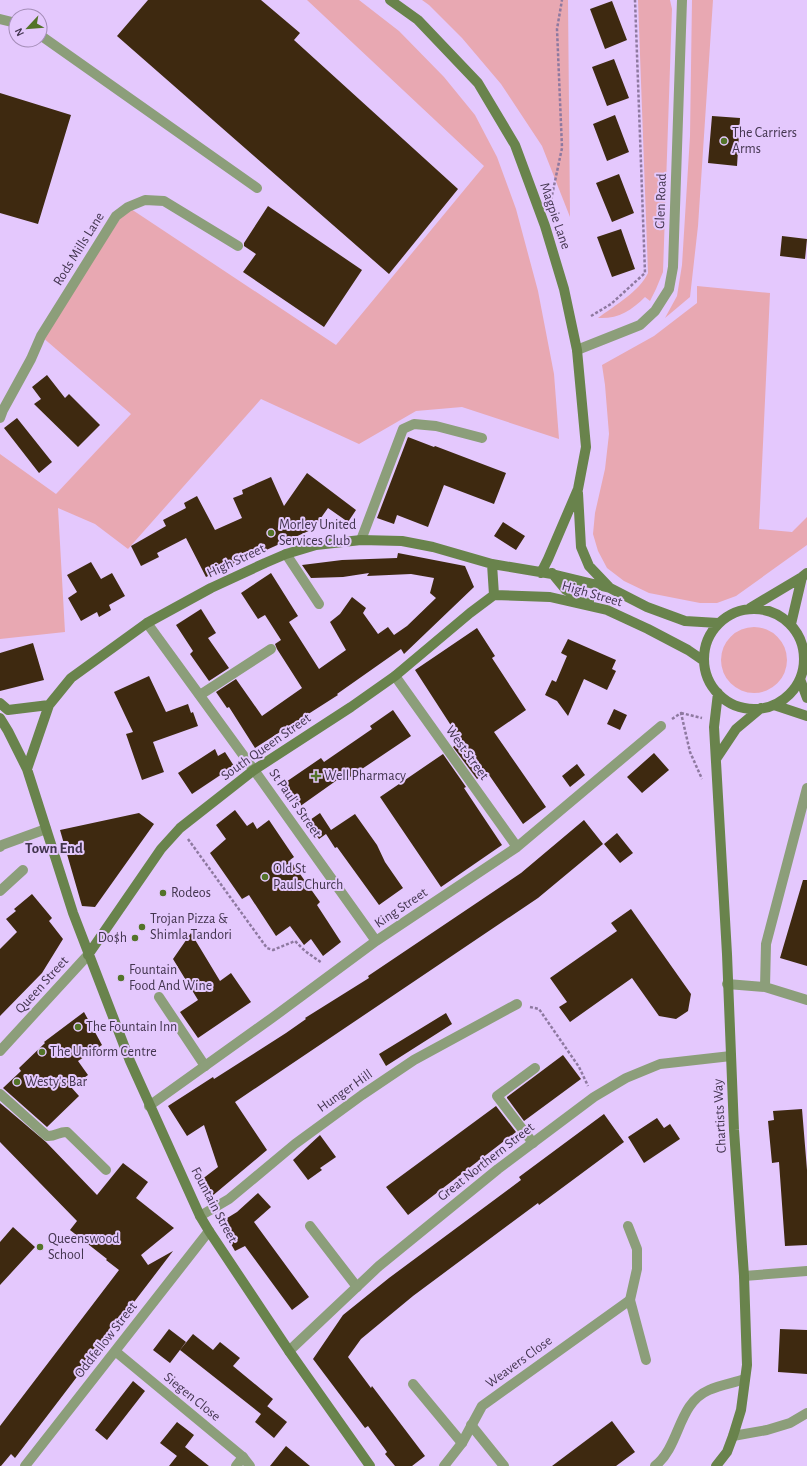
<svg xmlns="http://www.w3.org/2000/svg" width="807" height="1466" font-family="'Alegreya Sans',sans-serif">
	<style>
		.green { fill: #e8a8b2 }
		.building { fill: #3e2910 }
		.lines { fill: none; stroke-linecap: round; stroke-linejoin: round }
		.path { stroke: #8e79a0; stroke-width: 2.5; stroke-dasharray: 3 2; stroke-linecap: butt }
		.lane { stroke: #8c9e7a; stroke-width: 10 }
		.street { stroke: #8c9e7a; stroke-width: 10 }
		.secondary { stroke: #69834c; stroke-width: 10 }
		.poi-dot { fill: #537329; stroke: #e4c8fd; stroke-width: 1.5 }
		.labels { text-anchor: middle; dominant-baseline: central; stroke-width: 4; stroke-linejoin: round; paint-order: stroke }
		.poi-label { font-size: 14px; fill: #43354f; stroke: #e4c8fd; text-anchor: start }
		.street-label { font-size: 14px; fill: #43354f; stroke: #e4c8fd }
		.neighbourhood-label { font-size: 15px; font-weight: bold; fill: #43354f; stroke: #e4c8fd }
	</style>
	<rect width="100%" height="100%" fill="#e4c8fd"/>
	<path class="green" d="M 307,0 L 359,0 L 399,31 L 444,77 L 475,115 L 497,157 L 516,209 L 538,291 L 554,374 L 559,439 L 462,407 L 416,411 L 359,444 L 261,399 L 128,549 L 95,524 L 58,508 L 65,632 L 0,639 L 0,454 L 56,494 L 131,414 L 41,336 L 128,207 L 336,345 L 484,166 Z
		M 422,0 L 568,0 L 570,217 L 542,146 L 501,84 L 462,38 L 429,5 Z
		M 638,0 L 670,0 L 672,9 L 663,272 L 656,289 L 650,301 L 645,297 C 631,311 618,319 598,318 C 614,306 640,291 648,273 Z
		M 692,0 L 713,0 L 698,226 L 690,297 L 665,318 L 677,296 L 682,265 L 690,136 Z
		M 697,286 L 770,293 L 759,529 L 792,532 L 807,517 L 807,545 L 736,596 L 717,603 L 700,603 L 649,593 L 624,581 L 607,568 L 598,551 L 593,534 L 595,513 L 605,469 L 609,434 L 605,385 L 602,365 L 654,336 L 697,303 Z
		M721 660a33 33 0 1 1 66 0a33 33 0 1 1-66 0Z"/>
	<path class="building" d="M 148,0 L 261,0 L 300,33 L 294,40 L 458,189 L 389,274 L 117,36 Z
		M 612,1 L 627,40 L 605,49 L 590,9 Z
		M 614,59 L 629,98 L 607,106 L 592,67 Z
		M 0,93 L 71,115 L 38,224 L 0,213 Z
		M 615,115 L 629,152 L 607,161 L 593,124 Z
		M 712,116 L 740,118 L 737,166 L 708,163 Z
		M 619,174 L 634,213 L 612,222 L 596,183 Z
		M 268,206 L 362,270 L 324,327 L 243,272 L 256,254 L 244,246 L 244,243 Z
		M 621,229 L 635,269 L 612,277 L 597,237 Z
		M 782,236 L 807,239 L 805,259 L 780,256 Z
		M 47,375 L 65,398 L 69,394 L 100,425 L 78,447 L 34,404 L 41,399 L 32,387 Z
		M 17,418 L 52,462 L 39,473 L 4,428 Z
		M 408,437 L 434,447 L 435,446 L 506,473 L 494,504 L 444,485 L 428,527 L 397,515 L 394,524 L 377,518 Z
		M 307,473 L 356,510 L 348,522 L 328,508 L 313,529 L 246,559 L 246,558 L 206,577 L 186,538 L 157,553 L 159,557 L 141,566 L 131,546 L 166,526 L 163,520 L 186,508 L 184,503 L 197,496 L 215,530 L 242,518 L 233,498 L 243,494 L 242,490 L 271,477 L 284,506 Z
		M 503,522 L 525,536 L 516,550 L 494,536 Z
		M 398,553 L 465,566 L 474,587 L 404,654 L 401,649 L 337,694 L 338,695 L 255,748 L 229,707 L 227,708 L 216,692 L 236,679 L 262,716 L 302,688 L 277,649 L 275,644 L 281,640 L 265,615 L 258,619 L 241,593 L 271,573 L 298,616 L 289,622 L 319,669 L 346,650 L 330,622 L 340,614 L 352,597 L 366,608 L 363,613 L 378,634 L 388,627 L 394,635 L 407,626 L 436,598 L 430,593 L 434,578 L 411,574 L 367,576 L 369,573 L 343,577 L 311,578 L 302,565 L 342,560 L 397,558 Z
		M 91,562 L 101,579 L 112,573 L 125,596 L 109,605 L 111,610 L 99,617 L 97,612 L 81,621 L 68,598 L 77,592 L 67,575 Z
		M 201,609 L 216,633 L 208,638 L 229,668 L 209,681 L 190,654 L 193,651 L 176,625 Z
		M 477,628 L 495,656 L 492,658 L 526,710 L 494,732 L 546,807 L 523,824 L 487,772 L 477,779 L 453,747 L 461,741 L 415,670 Z
		M 568,639 L 616,660 L 612,669 L 616,671 L 607,690 L 584,679 L 568,716 L 557,701 L 545,695 L 552,680 L 556,682 L 567,656 L 561,653 Z
		M 33,643 L 44,680 L 0,691 L 0,653 Z
		M 149,676 L 166,712 L 188,704 L 191,713 L 193,712 L 198,726 L 153,742 L 164,772 L 142,780 L 126,734 L 133,732 L 114,692 Z
		M 614,709 L 627,715 L 620,730 L 607,724 Z
		M 393,710 L 411,736 L 350,777 L 347,773 L 299,807 L 283,784 L 321,758 L 324,762 L 372,729 L 370,726 Z
		M 215,749 L 218,756 L 225,752 L 234,766 L 192,794 L 178,773 Z
		M 654,753 L 669,770 L 642,793 L 627,777 Z
		M 443,754 L 466,787 L 464,788 L 502,845 L 441,887 L 380,797 Z
		M 577,764 L 585,775 L 570,787 L 562,776 Z
		M 235,810 L 247,826 L 253,822 L 257,829 L 269,820 L 294,857 L 290,860 L 320,902 L 317,905 L 341,942 L 323,956 L 311,939 L 304,945 L 290,926 L 276,936 L 249,895 L 242,899 L 210,853 L 226,839 L 216,825 Z
		M 139,813 L 154,824 L 95,907 L 82,906 L 60,830 Z
		M 320,813 L 331,830 L 355,814 L 377,845 L 385,862 L 403,888 L 379,905 L 337,847 L 335,848 L 326,834 L 319,839 L 307,822 Z
		M 584,820 L 603,844 L 538,898 L 235,1102 L 267,1150 L 211,1197 L 201,1180 L 218,1167 L 204,1125 L 187,1136 L 168,1106 L 213,1077 L 214,1079 L 286,1033 L 306,1019 L 305,1018 L 369,978 L 368,976 L 521,873 Z
		M 617,833 L 633,853 L 620,863 L 604,844 Z
		M 803,880 L 807,880 L 807,966 L 780,958 Z
		M 32,894 L 52,918 L 49,921 L 63,939 L 42,973 L 0,1016 L 0,949 L 17,932 L 6,919 L 16,911 L 14,909 Z
		M 631,909 L 691,994 L 688,1011 L 676,1019 L 659,1016 L 632,978 L 570,1022 L 559,1007 L 567,1002 L 550,978 L 617,931 L 611,923 Z
		M 191,933 L 220,981 L 231,973 L 251,1002 L 198,1038 L 180,1012 L 198,1000 L 173,959 Z
		M 84,1012 L 102,1045 L 78,1061 L 88,1075 L 71,1087 L 79,1096 L 47,1127 L 3,1088 L 21,1071 L 19,1068 L 45,1043 L 44,1042 Z
		M 446,1013 L 452,1024 L 386,1066 L 379,1054 Z
		M 563,1055 L 581,1079 L 524,1121 L 507,1098 L 507,1097 Z
		M 0,1103 L 46,1142 L 97,1195 L 123,1163 L 148,1182 L 136,1198 L 174,1228 L 141,1255 L 148,1265 L 173,1251 L 15,1458 L 11,1454 L 1,1466 L 0,1466 L 0,1426 L 119,1270 L 106,1260 L 107,1259 L 70,1230 L 77,1221 L 0,1142 Z
		M 496,1106 L 516,1132 L 408,1215 L 386,1187 Z
		M 802,1109 L 807,1170 L 807,1245 L 785,1246 L 779,1162 L 772,1163 L 768,1121 L 774,1120 L 773,1111 Z
		M 604,1114 L 624,1142 L 539,1205 L 538,1203 L 413,1296 L 361,1339 L 348,1357 L 371,1388 L 372,1386 L 425,1456 L 412,1466 L 395,1466 L 385,1454 L 387,1452 L 368,1426 L 365,1428 L 313,1359 L 343,1315 L 389,1278 L 521,1180 L 519,1177 Z
		M 657,1118 L 664,1128 L 670,1124 L 680,1139 L 644,1163 L 628,1137 Z
		M 320,1135 L 336,1157 L 320,1168 L 322,1170 L 308,1180 L 293,1160 Z
		M 258,1193 L 271,1207 L 254,1222 L 309,1297 L 292,1310 L 245,1246 L 235,1251 L 219,1223 L 237,1212 Z
		M 13,1227 L 35,1247 L 0,1285 L 0,1242 Z
		M 169,1329 L 186,1342 L 170,1363 L 153,1350 Z
		M 780,1329 L 807,1330 L 807,1374 L 778,1372 Z
		M 193,1334 L 213,1350 L 220,1342 L 240,1358 L 233,1366 L 273,1399 L 261,1414 L 180,1350 Z
		M 133,1381 L 145,1391 L 107,1440 L 95,1430 Z
		M 267,1406 L 287,1422 L 274,1438 L 255,1422 Z
		M 612,1421 L 635,1452 L 616,1466 L 552,1466 Z
		M 177,1422 L 194,1435 L 185,1447 L 209,1466 L 169,1466 L 184,1447 L 177,1456 L 160,1443 Z
		M 286,1446 L 310,1466 L 270,1466 Z"/>
	<g class="lines">
		<path class="path" d="M 551,200 L 562,148 L 557,29 L 562,0
			M 591,316 L 611,304 L 645,273 L 635,0
			M 681,713 L 702,718
			M 672,719 L 681,713 L 690,752 L 702,779
			M 188,839 L 267,948 L 273,950 L 295,941 L 305,951 L 322,963
			M 530,1007 L 539,1009 L 579,1067 L 588,1086"/>
		<path class="lane" d="M 0,19 L 16,23
			M 40,35 L 257,188
			M 361,540 L 403,429 L 414,424 L 436,426 L 482,438
			M 286,554 L 319,604
			M 200,695 L 271,649
			M 0,847 L 2,845 L 46,829
			M 0,891 L 23,870
			M 727,984 L 765,987 L 807,1000
			M 765,987 L 766,944 L 807,788
			M 159,997 L 205,1066
			M 0,1094 L 47,1136 C 55,1137 60,1131 67,1132 L 106,1170
			M 533,1143 L 497,1096 L 535,1068
			M 310,1226 L 357,1287
			M 628,1226 L 637,1249 L 637,1269 L 630,1300 L 646,1360
			M 413,1384 L 462,1443
			M 471,1425 L 504,1466
			M 733,1436 L 767,1430 L 790,1423 L 807,1413
			M 243,1457 L 250,1466
			M 655,1466 C 681,1445 677,1404 709,1390 C 720,1385 733,1383 745,1379"/>
		<path class="street" d="M 577,350 L 640,325 L 655,311 L 669,289 L 673,267 L 682,0
			M 0,418 L 3,410 L 31,359 L 41,336 L 116,216 L 128,207 L 145,200 L 164,201 L 238,246
			M 147,623 L 254,770 L 376,941
			M 395,676 L 517,847
			M 0,1051 L 88,955
			M 149,1106 L 272,1018 L 376,941 L 517,847 L 661,726
			M 200,1216 L 229,1199 L 295,1144 L 362,1095 L 414,1060 L 517,1004
			M 744,1276 L 807,1271
			M 115,1351 L 243,1457 L 236,1466
			M 289,1351 L 379,1266 L 498,1169 L 594,1097 L 626,1078 L 660,1064 L 731,1056
			M 25,1466 L 209,1231
			M 444,1466 L 462,1443 L 482,1406 L 630,1300"/>
		<path class="secondary" d="M 390,0 L 418,20 L 478,83 L 515,145 L 545,226 L 564,289 L 577,350 L 586,447 L 578,489 L 548,559 L 541,573
			M 578,493 L 581,547 L 589,566 L 609,587
			M 492,564 L 494,595
			M 552,573 L 566,590 L 589,601
			M 494,595 L 550,597 L 607,610 L 648,629 L 688,650 L 704,661
			M 750,608 L 802,577 L 807,573
			M704 659a50 50 0 1 1 100 0a50 50 0 1 1-100 0Z
			M 791,624 L 802,577
			M 800,679 L 807,698
			M 0,703 L 8,710 L 49,705
			M 774,705 L 807,716
			M 0,718 L 8,731 L 27,769 L 73,913 L 130,1061 L 200,1216 L 209,1231 L 289,1351 L 370,1466
			M 716,759 L 736,729 L 761,708
			M 27,769 L 49,705 L 71,678 L 147,623 L 211,588 L 265,563 L 286,554 L 316,545 L 361,540 L 402,541 L 433,547 L 492,564 L 552,574 L 610,588 L 647,607 L 685,621 L 718,623
			M 88,955 L 161,849 L 180,828 L 254,770 L 351,707 L 395,676 L 470,613 L 494,595
			M 716,1466 L 727,1452 L 733,1436 L 741,1410 L 747,1365 L 744,1276 L 734,1130 L 727,954 L 714,727 L 718,693"/>
	</g>
	<g class="poi-dot">
		<circle cx="724" cy="141" r="4"/>
		<circle cx="271" cy="533" r="4"/>
		<path d="M314 770h4v4h4v4h-4v4h-4v-4h-4v-4h4z"/>
		<circle cx="265" cy="877" r="4"/>
		<circle cx="163" cy="893" r="4"/>
		<circle cx="142" cy="927" r="4"/>
		<circle cx="135" cy="938" r="4"/>
		<circle cx="121" cy="978" r="4"/>
		<circle cx="78" cy="1027" r="4"/>
		<circle cx="42" cy="1052" r="4"/>
		<circle cx="17" cy="1082" r="4"/>
		<circle cx="40" cy="1247" r="4"/>
	</g>
	<g class="labels">
		<g class="poi-label">
			<text x="732" y="133">The Carriers<tspan x="732" dy="16">Arms</tspan></text>
			<text x="279" y="525">Morley United<tspan x="279" dy="16">Services Club</tspan></text>
			<text x="324" y="776">Well Pharmacy</text>
			<text x="273" y="869">Old St<tspan x="273" dy="16">Pauls Church</tspan></text>
			<text x="171" y="893">Rodeos</text>
			<text x="150" y="919">Trojan Pizza &amp;<tspan x="150" dy="16">Shimla Tandori</tspan></text>
			<text x="127" y="938" text-anchor="end">Do$h</text>
			<text x="129" y="970">Fountain<tspan x="129" dy="16">Food And Wine</tspan></text>
			<text x="86" y="1027">The Fountain Inn</text>
			<text x="50" y="1052">The Uniform Centre</text>
			<text x="25" y="1082">Westy's Bar</text>
			<text x="48" y="1239">Queenswood<tspan x="48" dy="16">School</tspan></text>
		</g>
		<g class="street-label">
			<text transform="translate(661 201) rotate(-88)">Glen Road</text>
			<text transform="translate(555 216) rotate(71)">Magpie Lane</text>
			<text transform="translate(79 249) rotate(-58)">Rods Mills Lane</text>
			<text transform="translate(236 561) rotate(-25)">High Street</text>
			<text transform="translate(592 594) rotate(16)">High Street</text>
			<text transform="translate(266 747) rotate(-35)">South Queen Street</text>
			<text transform="translate(467 753) rotate(54)">West Street</text>
			<text transform="translate(295 803) rotate(55)">St Paul's Street</text>
			<text transform="translate(401 908) rotate(-34)">King Street</text>
			<text transform="translate(42 985) rotate(-48)">Queen Street</text>
			<text transform="translate(345 1091) rotate(-35)">Hunger Hill</text>
			<text transform="translate(720 1116) rotate(-93)">Chartists Way</text>
			<text transform="translate(486 1162) rotate(-38)">Great Northern Street</text>
			<text transform="translate(214 1205) rotate(62)">Fountain Street</text>
			<text transform="translate(106 1340) rotate(-52)">Oddfellow Street</text>
			<text transform="translate(519 1362) rotate(-36)">Weavers Close</text>
			<text transform="translate(192 1397) rotate(39)">Siegen Close</text>
		</g>
		<g class="neighbourhood-label">
			<text x="54" y="848">Town End</text>
		</g>
	</g>
	<g transform="translate(28 28) rotate(244)"><circle r="19" fill="#e4c8fd" stroke="#a48db7"/>
	<path d="M0-3L7 15L0 10L-7 15Z" fill="#537329"/>
	<text y="-6" font-size="11" font-weight="bold" text-anchor="middle" fill="#43354f">N</text>
	</g>
</svg>
